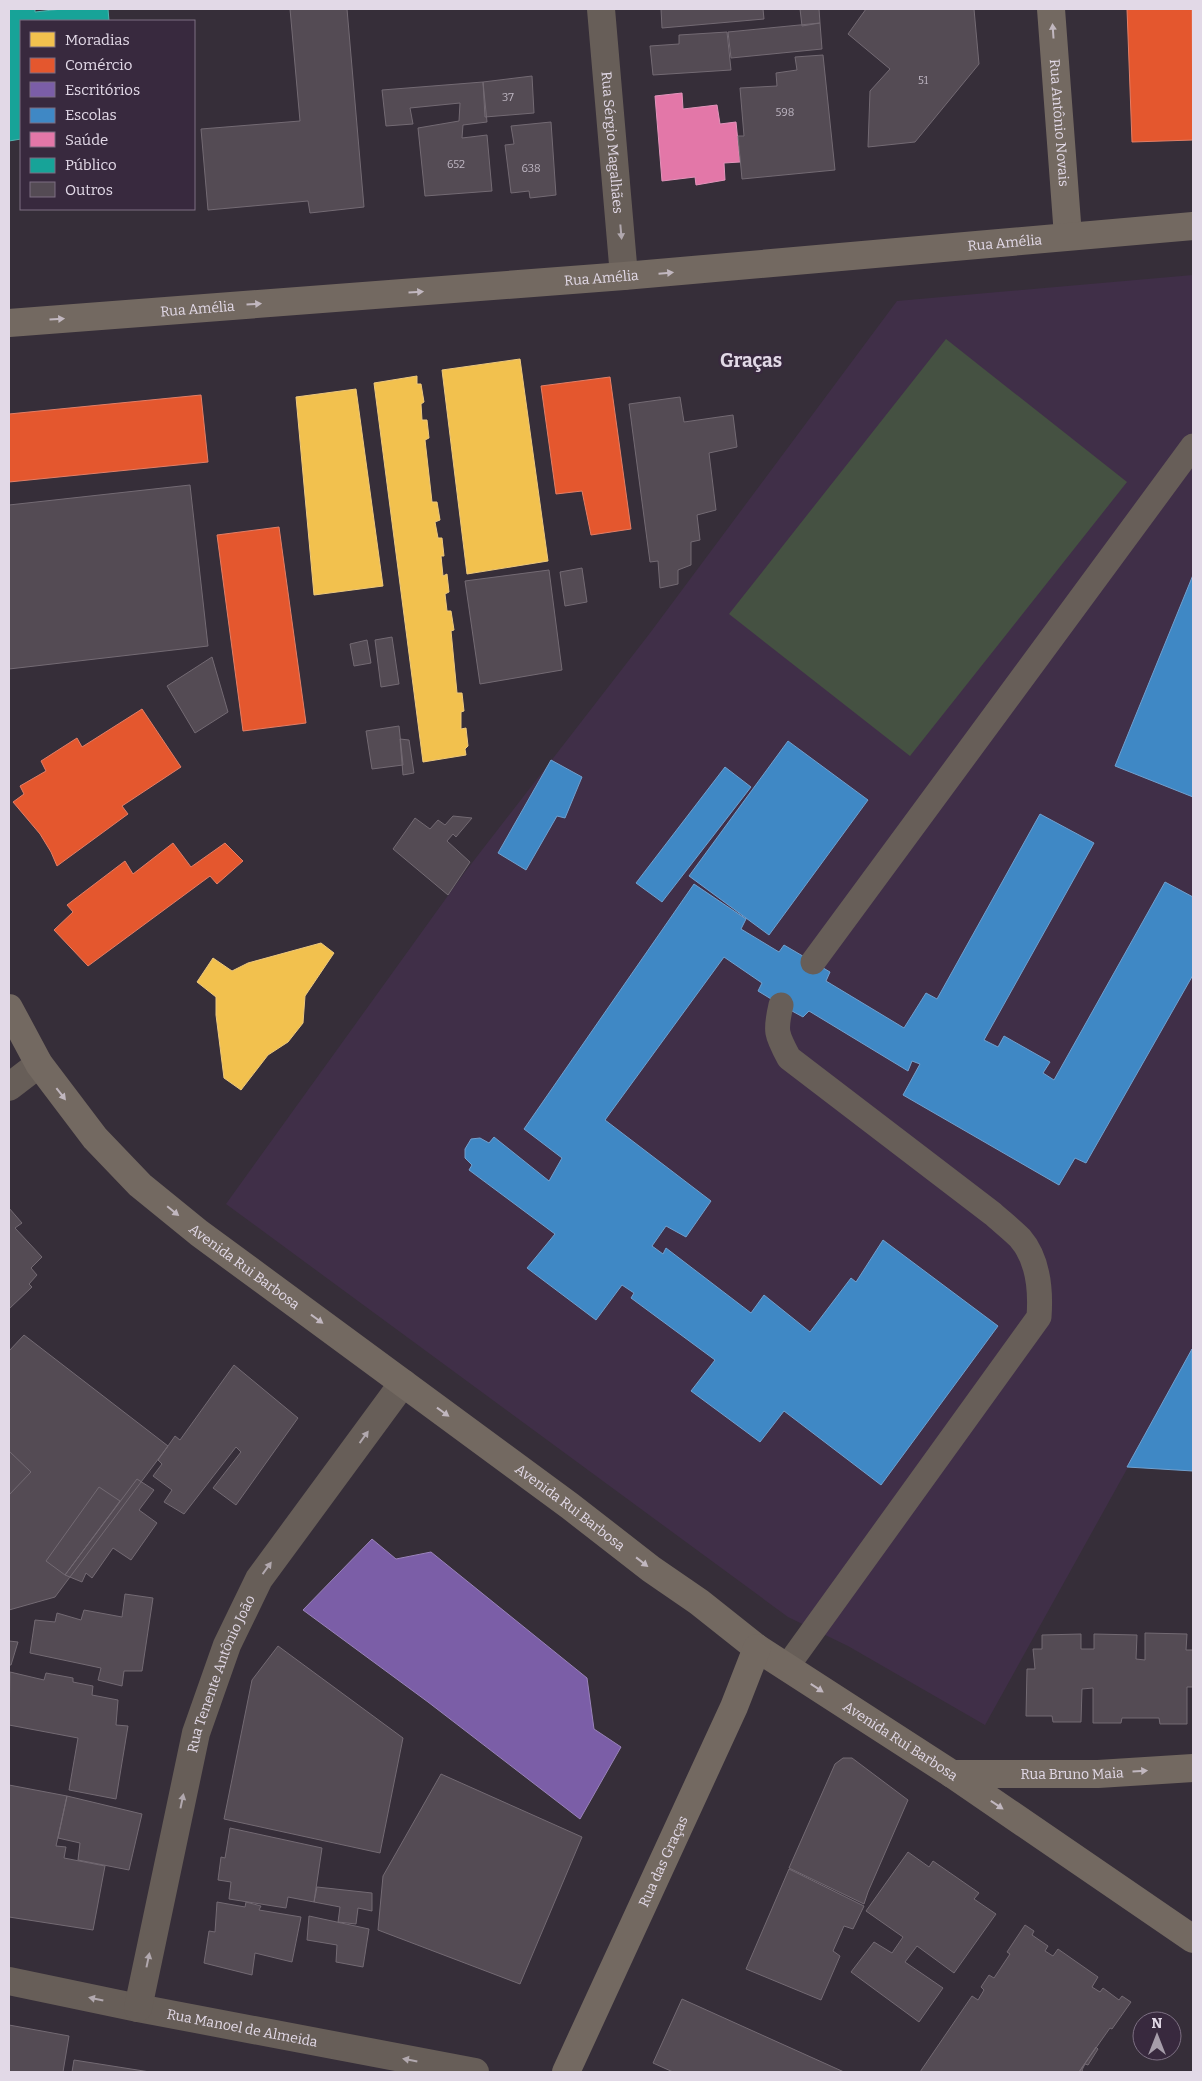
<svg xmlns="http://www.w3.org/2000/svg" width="1202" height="2081" font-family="Bitter,serif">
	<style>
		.built { fill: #402f48 }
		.green { fill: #455142 }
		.homes { fill: #f2c14e; stroke: #edc87c }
		.shops { fill: #e4572e; stroke: #e37e66 }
		.offices { fill: #7b5ea7; stroke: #9a83ba }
		.schools { fill: #3f88c5; stroke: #70a0cf }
		.health { fill: #e377a8; stroke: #e394bb }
		.public { fill: #17a398; stroke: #54b3b0 }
		.building { fill: #544b54; stroke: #736a73 }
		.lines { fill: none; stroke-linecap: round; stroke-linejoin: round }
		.lane { stroke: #675e58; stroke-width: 25 }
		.street { stroke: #675e58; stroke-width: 28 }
		.secondary { stroke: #736961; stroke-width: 28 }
		.oneway { fill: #c1b7bf }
		.oneway2 { fill: #b1a8ae }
		.labels { text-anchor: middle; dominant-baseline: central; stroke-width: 5; stroke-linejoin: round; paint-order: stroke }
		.number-label { font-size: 11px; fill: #beb6c2 }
		.street-label { font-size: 14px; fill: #e2d9e7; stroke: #38293e }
		.district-label { font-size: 19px; font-weight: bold; fill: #e2d9e7; stroke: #38293e }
	</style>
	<rect width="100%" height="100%" fill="#362e39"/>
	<path class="built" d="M 1193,275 L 1193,1350 L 985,1725 L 848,1646 L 788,1617 L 226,1204 L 465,872 L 650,633 L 897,301 Z"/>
	<path class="green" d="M 946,339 L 1127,482 L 910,756 L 729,614 Z"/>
	<path class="homes" d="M 520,359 L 548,561 L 467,574 L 442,370 Z
		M 417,376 L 417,384 L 421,384 L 424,402 L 421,404 L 422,420 L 427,420 L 429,438 L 425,440 L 432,502 L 437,502 L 440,520 L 435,522 L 438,538 L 442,538 L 444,556 L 441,556 L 443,576 L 447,574 L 449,592 L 445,594 L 447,611 L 451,611 L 454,630 L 451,631 L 457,693 L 462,693 L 464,711 L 461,712 L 461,729 L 466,728 L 468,746 L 465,749 L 466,755 L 423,762 L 374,383 Z
		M 356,389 L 383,586 L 314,595 L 296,397 Z
		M 321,943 L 334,953 L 305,996 L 303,1023 L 288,1042 L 268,1055 L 241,1090 L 224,1078 L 216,1015 L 216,997 L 197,982 L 213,958 L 232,971 L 248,963 Z"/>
	<path class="shops" d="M 1127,9 L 1192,9 L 1193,140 L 1132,142 Z
		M 610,377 L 631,529 L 591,535 L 582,491 L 556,494 L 541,386 Z
		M 201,395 L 208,462 L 9,482 L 9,414 Z
		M 279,527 L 306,723 L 243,731 L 217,535 Z
		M 142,709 L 181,767 L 122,806 L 128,814 L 57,866 L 51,852 L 40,834 L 13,802 L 24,794 L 20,786 L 46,771 L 41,761 L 77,738 L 82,747 Z
		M 173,843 L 191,867 L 225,843 L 243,861 L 217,884 L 210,876 L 88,966 L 54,930 L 73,912 L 67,905 L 125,861 L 133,874 Z"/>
	<path class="offices" d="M 372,1539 L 396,1559 L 431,1552 L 587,1678 L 594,1729 L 621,1747 L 580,1819 L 428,1702 L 303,1610 Z"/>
	<path class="schools" d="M 1193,575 L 1193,797 L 1115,766 Z
		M 788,741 L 868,800 L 769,935 L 689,876 Z
		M 551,760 L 582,777 L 565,818 L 557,816 L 526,870 L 498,853 Z
		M 725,767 L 751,787 L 662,902 L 636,883 Z
		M 1040,814 L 1094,843 L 984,1040 L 998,1047 L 1004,1036 L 1050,1062 L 1043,1073 L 1054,1080 L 1165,882 L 1193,897 L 1193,975 L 1086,1163 L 1075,1158 L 1059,1185 L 903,1095 L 920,1064 L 912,1061 L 908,1071 L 809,1011 L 803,1017 L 781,1005 L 758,991 L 762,983 L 724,957 L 605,1120 L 711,1201 L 686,1237 L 666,1226 L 652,1246 L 663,1254 L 666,1248 L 751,1313 L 764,1295 L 810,1332 L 851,1278 L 856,1282 L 883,1240 L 998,1326 L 881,1485 L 784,1411 L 760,1442 L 691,1391 L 715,1360 L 631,1298 L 634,1293 L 622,1285 L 596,1320 L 527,1268 L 555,1234 L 469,1170 L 472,1165 L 465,1158 L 465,1149 L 471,1139 L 480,1138 L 489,1143 L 494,1137 L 549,1181 L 562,1158 L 524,1129 L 694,884 L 746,919 L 741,929 L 779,952 L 784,945 L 830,972 L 826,981 L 904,1028 L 926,993 L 937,999 Z
		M 1192,1349 L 1193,1471 L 1127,1467 Z"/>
	<path class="health" d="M 682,93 L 683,109 L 717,105 L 720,124 L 736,122 L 740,162 L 724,163 L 725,180 L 696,185 L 695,177 L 662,181 L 655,96 Z"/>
	<path class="public" d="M 9,9 L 35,9 L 35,12 L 62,9 L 108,9 L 109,21 L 21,21 L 21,139 L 9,141 Z"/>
	<path class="building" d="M 290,9 L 347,9 L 364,207 L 310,213 L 308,201 L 208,210 L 201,129 L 300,121 Z
		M 661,9 L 763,9 L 764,19 L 662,28 Z
		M 800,9 L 819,9 L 820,23 L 802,26 Z
		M 866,9 L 974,9 L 979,64 L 915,142 L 868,147 L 870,91 L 890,69 L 848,34 Z
		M 820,23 L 822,49 L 731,58 L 728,32 Z
		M 727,32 L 731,70 L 653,75 L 650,46 L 679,44 L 679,35 Z
		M 823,55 L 835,170 L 742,179 L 738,136 L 744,136 L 740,88 L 777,86 L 776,73 L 797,70 L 795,57 Z
		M 532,76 L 534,113 L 485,117 L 483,82 Z
		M 483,82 L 487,122 L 463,125 L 462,138 L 487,135 L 492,191 L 425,196 L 418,128 L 459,121 L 460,103 L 410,108 L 413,124 L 386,126 L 382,90 Z
		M 551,122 L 556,195 L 530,198 L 529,191 L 511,193 L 505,145 L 514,144 L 511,126 Z
		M 680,397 L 684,422 L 733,415 L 737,447 L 709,453 L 716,510 L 697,515 L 700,540 L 691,542 L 691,565 L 678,570 L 678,584 L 660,588 L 658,561 L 650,562 L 629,404 Z
		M 190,485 L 208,646 L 9,669 L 9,505 Z
		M 582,568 L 587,602 L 565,606 L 560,572 Z
		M 549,570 L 562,670 L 480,684 L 465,581 Z
		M 392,637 L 399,684 L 381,687 L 375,640 Z
		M 367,640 L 371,663 L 354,666 L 350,644 Z
		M 212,657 L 228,712 L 195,733 L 167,686 Z
		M 399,726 L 403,765 L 372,769 L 366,731 Z
		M 400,739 L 409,740 L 414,773 L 403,775 Z
		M 453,816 L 472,818 L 456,837 L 453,834 L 447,841 L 470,862 L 448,895 L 393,849 L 415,818 L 430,829 L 438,820 L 445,825 Z
		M 9,1208 L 22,1223 L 15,1228 L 42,1257 L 31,1268 L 37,1275 L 29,1284 L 32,1287 L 9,1309 Z
		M 24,1335 L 168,1446 L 55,1597 L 9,1610 L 9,1351 Z
		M 234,1365 L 298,1418 L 236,1505 L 213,1488 L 241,1452 L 236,1447 L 184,1514 L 164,1502 L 172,1490 L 153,1476 L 162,1464 L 158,1460 L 175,1436 L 180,1440 Z
		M 9,1451 L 31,1472 L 9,1495 Z
		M 137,1479 L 154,1490 L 139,1510 L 157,1523 L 131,1560 L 113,1548 L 92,1578 L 86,1573 L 82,1582 L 65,1575 Z
		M 99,1487 L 120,1501 L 65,1575 L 46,1561 Z
		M 125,1594 L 153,1598 L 142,1671 L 124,1671 L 122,1686 L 98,1680 L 101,1668 L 30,1653 L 35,1620 L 55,1622 L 57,1613 L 81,1620 L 84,1610 L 122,1617 Z
		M 1145,1633 L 1187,1634 L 1186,1650 L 1193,1650 L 1193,1687 L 1187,1687 L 1187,1724 L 1160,1724 L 1159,1718 L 1122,1718 L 1121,1723 L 1093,1723 L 1093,1688 L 1082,1689 L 1081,1722 L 1053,1722 L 1052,1716 L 1026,1716 L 1027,1669 L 1035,1669 L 1033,1649 L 1042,1649 L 1042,1635 L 1081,1634 L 1081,1649 L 1094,1649 L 1094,1634 L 1137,1635 L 1136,1659 L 1145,1660 Z
		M 9,1641 L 18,1642 L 11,1665 L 9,1665 Z
		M 278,1646 L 403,1738 L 380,1853 L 224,1819 L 252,1680 Z
		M 10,1672 L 44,1680 L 46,1673 L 73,1678 L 73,1682 L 93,1686 L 92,1695 L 118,1700 L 116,1725 L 128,1726 L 116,1799 L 69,1790 L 78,1738 L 9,1725 Z
		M 843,1758 L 852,1758 L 908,1800 L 868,1892 L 864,1904 L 789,1868 L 835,1764 Z
		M 441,1774 L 582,1837 L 520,1984 L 378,1930 L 383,1876 Z
		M 9,1785 L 67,1796 L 56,1846 L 66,1847 L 64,1858 L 105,1866 L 93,1930 L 9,1917 Z
		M 67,1796 L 142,1814 L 129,1870 L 78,1860 L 80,1843 L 58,1838 Z
		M 230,1828 L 322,1848 L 314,1902 L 288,1897 L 286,1908 L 229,1899 L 231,1882 L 218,1880 L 221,1857 L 225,1858 Z
		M 908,1852 L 929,1867 L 933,1861 L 979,1893 L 974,1899 L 996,1914 L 954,1973 L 917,1946 L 905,1962 L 943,1988 L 919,2022 L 851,1972 L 874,1942 L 892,1953 L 903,1937 L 866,1911 Z
		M 789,1869 L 864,1906 L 853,1929 L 844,1926 L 833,1951 L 840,1956 L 821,2000 L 746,1969 Z
		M 317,1887 L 372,1893 L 372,1911 L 358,1908 L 356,1924 L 338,1922 L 340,1907 L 314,1902 Z
		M 217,1902 L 245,1907 L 246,1902 L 261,1906 L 259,1910 L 301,1917 L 292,1962 L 255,1953 L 252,1975 L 204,1963 L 209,1931 L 215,1932 Z
		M 309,1916 L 369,1929 L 363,1967 L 336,1962 L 337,1945 L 307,1940 Z
		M 1025,1925 L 1034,1931 L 1032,1935 L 1048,1946 L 1045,1951 L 1053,1956 L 1058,1949 L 1098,1977 L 1092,1987 L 1100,1992 L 1103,1988 L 1119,2000 L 1122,1996 L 1131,2002 L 1112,2029 L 1110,2028 L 1079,2072 L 920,2072 L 972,1996 L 978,2000 L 984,1990 L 981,1987 L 989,1975 L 994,1978 L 1010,1954 L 1007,1952 Z
		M 682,1999 L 844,2072 L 673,2072 L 653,2063 Z
		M 9,2025 L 69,2036 L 63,2072 L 9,2072 Z
		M 1096,2047 L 1098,2049 L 1088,2065 L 1085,2064 L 1082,2070 L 1083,2072 L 1079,2072 Z
		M 74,2060 L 150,2072 L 72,2072 Z"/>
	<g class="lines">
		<path class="lane" d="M 813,962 L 1193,446
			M 781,1005 C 775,1031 776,1034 789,1058 L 993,1214 C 1002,1222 1012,1230 1020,1238 C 1039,1260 1041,1290 1039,1317 L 786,1668"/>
		<g class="street">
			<path id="s1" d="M 601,9 L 624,276"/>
			<path d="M 9,1087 L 39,1064"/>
			<path id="s2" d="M 9,1981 L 138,2008 L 475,2072"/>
			<path id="s3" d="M 138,2008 L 196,1733 L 227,1645 L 259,1579 L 403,1383"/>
		</g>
		<g class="secondary">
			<path id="s4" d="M 1051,9 L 1068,236"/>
			<path id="s5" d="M 9,323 L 624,276 L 1193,226"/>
			<path id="s6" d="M 9,1008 L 39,1064 L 95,1138 L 140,1185 L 199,1233 L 570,1506 L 651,1569 L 699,1602 L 757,1648 L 952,1774 L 1193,1939"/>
			<path id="s7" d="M 952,1774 L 1098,1774 L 1193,1768"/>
			<path id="s8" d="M 566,2072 L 734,1707 L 757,1648"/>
		</g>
	</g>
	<defs><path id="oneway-solid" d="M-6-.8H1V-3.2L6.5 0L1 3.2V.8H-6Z" transform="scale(1.25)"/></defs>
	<g class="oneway">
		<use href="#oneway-solid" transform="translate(1053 31) rotate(-94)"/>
		<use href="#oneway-solid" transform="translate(666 273) rotate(-5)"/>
		<use href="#oneway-solid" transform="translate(416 292) rotate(-4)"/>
		<use href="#oneway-solid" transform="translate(254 304) rotate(-4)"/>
		<use href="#oneway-solid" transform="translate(57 319) rotate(-4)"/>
		<use href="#oneway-solid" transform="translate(61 1094) rotate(52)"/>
		<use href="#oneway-solid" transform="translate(173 1211) rotate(39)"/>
		<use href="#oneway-solid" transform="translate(317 1319) rotate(36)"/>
		<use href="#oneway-solid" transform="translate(443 1412) rotate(36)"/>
		<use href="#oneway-solid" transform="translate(642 1562) rotate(38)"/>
		<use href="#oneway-solid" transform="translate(817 1688) rotate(33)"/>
		<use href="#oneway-solid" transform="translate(1140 1771) rotate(-3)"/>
		<use href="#oneway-solid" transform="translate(997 1805) rotate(34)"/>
	</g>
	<g class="oneway2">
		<use href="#oneway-solid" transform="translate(621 232) rotate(85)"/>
		<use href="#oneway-solid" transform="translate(364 1437) rotate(-54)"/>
		<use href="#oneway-solid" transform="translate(267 1568) rotate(-54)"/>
		<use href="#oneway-solid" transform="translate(182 1801) rotate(-78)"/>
		<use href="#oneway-solid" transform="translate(148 1960) rotate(-78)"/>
		<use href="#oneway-solid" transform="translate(96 1999) rotate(-168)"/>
		<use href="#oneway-solid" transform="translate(410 2060) rotate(-169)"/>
	</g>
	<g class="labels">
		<g class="number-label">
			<text x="923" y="80">51</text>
			<text x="508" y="97">37</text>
			<text x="785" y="112">598</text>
			<text x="456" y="164">652</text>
			<text x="531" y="168">638</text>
		</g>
		<g class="street-label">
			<text stroke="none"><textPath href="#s4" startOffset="114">Rua Antônio Novais</textPath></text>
			<text stroke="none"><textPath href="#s1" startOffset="134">Rua Sérgio Magalhães</textPath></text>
			<text stroke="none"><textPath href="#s5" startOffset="999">Rua Amélia</textPath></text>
			<text stroke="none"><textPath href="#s5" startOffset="594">Rua Amélia</textPath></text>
			<text stroke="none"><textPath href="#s5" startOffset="189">Rua Amélia</textPath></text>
			<text stroke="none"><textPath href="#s6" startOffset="354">Avenida Rui Barbosa</textPath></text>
			<text stroke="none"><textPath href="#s6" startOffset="759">Avenida Rui Barbosa</textPath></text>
			<text stroke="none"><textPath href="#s3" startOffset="345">Rua Tenente Antônio João</textPath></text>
			<text stroke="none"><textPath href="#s6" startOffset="1164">Avenida Rui Barbosa</textPath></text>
			<text stroke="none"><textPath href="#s7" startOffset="120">Rua Bruno Maia</textPath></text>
			<text stroke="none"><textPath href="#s8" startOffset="232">Rua das Graças</textPath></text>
			<text stroke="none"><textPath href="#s2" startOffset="238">Rua Manoel de Almeida</textPath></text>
		</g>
		<g class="district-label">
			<text x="751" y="360">Graças</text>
		</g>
	</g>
	<rect width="1202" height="2081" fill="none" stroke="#e2d9e7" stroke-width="20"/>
	<rect x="20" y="20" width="175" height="190" fill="#38293e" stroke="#7c6f82"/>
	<rect x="30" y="32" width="25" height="15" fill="#f2c14e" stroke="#7c6f82"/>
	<text x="65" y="45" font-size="15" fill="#e2d9e7">Moradias</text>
	<rect x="30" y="58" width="25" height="15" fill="#e4572e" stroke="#7c6f82"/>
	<text x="65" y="70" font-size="15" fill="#e2d9e7">Comércio</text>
	<rect x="30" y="82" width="25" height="15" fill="#7b5ea7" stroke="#7c6f82"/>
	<text x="65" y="95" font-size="15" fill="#e2d9e7">Escritórios</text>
	<rect x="30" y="108" width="25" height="15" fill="#3f88c5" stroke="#7c6f82"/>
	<text x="65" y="120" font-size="15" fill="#e2d9e7">Escolas</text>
	<rect x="30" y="132" width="25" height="15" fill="#e377a8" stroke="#7c6f82"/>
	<text x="65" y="145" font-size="15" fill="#e2d9e7">Saúde</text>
	<rect x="30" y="158" width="25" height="15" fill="#17a398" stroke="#7c6f82"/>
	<text x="65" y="170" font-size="15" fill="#e2d9e7">Público</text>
	<rect x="30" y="182" width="25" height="15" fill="#544b54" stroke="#7c6f82"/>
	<text x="65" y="195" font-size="15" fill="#e2d9e7">Outros</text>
	<g transform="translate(1157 2036)"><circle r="24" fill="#38293e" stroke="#7c6f82"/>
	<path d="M0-4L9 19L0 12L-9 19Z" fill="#a69daa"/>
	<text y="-8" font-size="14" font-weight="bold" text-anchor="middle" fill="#e2d9e7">N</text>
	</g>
</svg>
